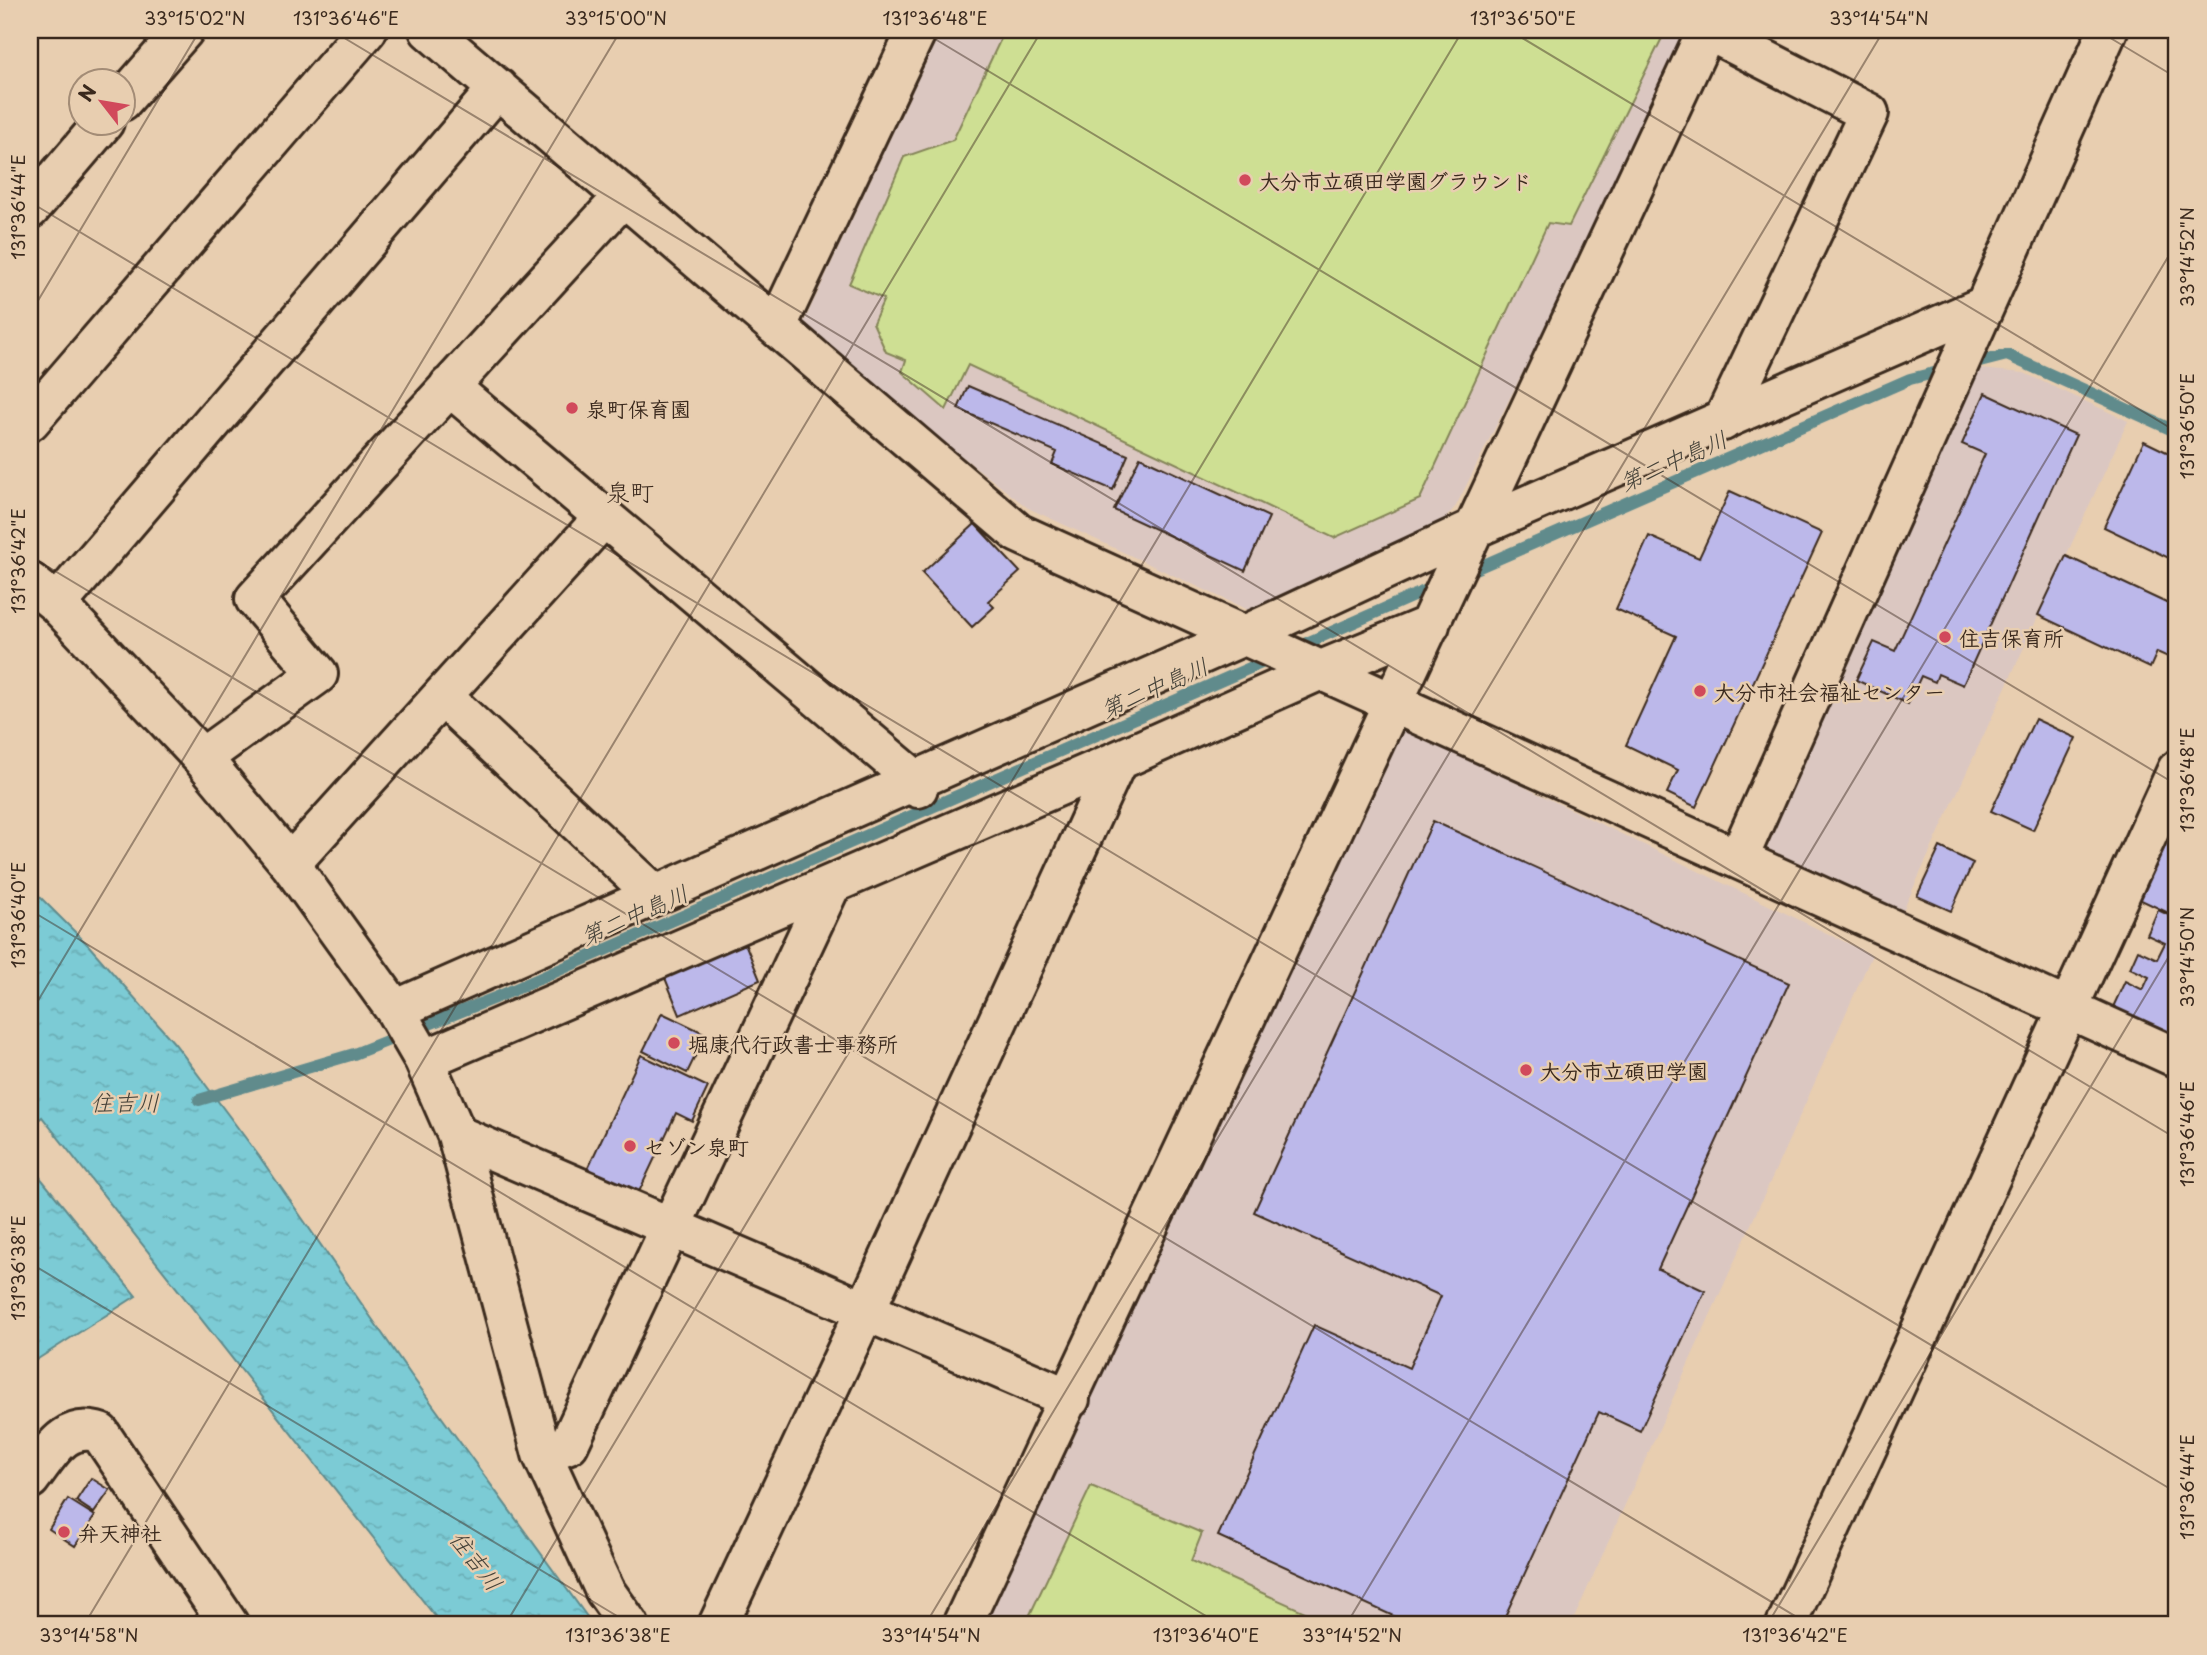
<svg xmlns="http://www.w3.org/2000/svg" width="2207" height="1655" font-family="'Playpen Sans','Klee One',sans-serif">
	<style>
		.built { fill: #dbc7c1 }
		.pitch { fill: #cedf93; stroke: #848458; stroke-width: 2 }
		.water { fill: url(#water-ripples); stroke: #618b8c; stroke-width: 2 }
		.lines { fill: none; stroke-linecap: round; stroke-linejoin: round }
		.stream { stroke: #618b8c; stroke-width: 12 }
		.building { fill: #bcb8ea; stroke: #3b2a1e; stroke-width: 2 }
		.minor-casing { stroke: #3b2a1e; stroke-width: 44 }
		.minor { stroke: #e8ceb0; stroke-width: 38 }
		.ticks { fill: none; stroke: #3b2a1e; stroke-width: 2; stroke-opacity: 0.45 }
		.poi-dot { fill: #d1495b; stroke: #e8ceb0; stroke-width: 2.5 }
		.labels { text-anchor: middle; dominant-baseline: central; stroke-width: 5; stroke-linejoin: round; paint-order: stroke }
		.poi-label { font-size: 21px; font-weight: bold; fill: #3b2a1e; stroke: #e8ceb0; text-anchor: start }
		.water-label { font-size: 23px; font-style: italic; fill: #454239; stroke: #e8ceb0 }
		.quarter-label { font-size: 24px; fill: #3b2a1e; stroke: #e8ceb0 }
		.neatline { fill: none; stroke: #3b2a1e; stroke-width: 2.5 }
		.ticks-label { font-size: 18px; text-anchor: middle; fill: #3b2a1e }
	</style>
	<defs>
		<pattern id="water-ripples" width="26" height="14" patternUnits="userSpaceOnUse" patternTransform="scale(1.75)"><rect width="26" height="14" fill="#7bcbd5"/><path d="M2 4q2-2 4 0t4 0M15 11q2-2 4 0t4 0" fill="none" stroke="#6baeb6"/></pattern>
	</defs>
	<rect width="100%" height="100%" fill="#e8ceb0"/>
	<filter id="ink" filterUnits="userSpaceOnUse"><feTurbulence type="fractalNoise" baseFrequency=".0143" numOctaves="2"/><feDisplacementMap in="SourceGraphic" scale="14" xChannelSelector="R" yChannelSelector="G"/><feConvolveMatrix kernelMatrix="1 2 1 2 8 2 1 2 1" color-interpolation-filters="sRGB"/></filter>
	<g filter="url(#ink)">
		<path class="built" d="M 941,30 L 1694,30 L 1456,506 L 1438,527 L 1259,615 L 1028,508 L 800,330 Z
			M 1980,369 L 2024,373 L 2128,421 L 1901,915 L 1765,852 Z
			M 1390,722 L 1872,955 L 1571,1625 L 980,1625 Z"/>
		<path class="pitch" d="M 1005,30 L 1666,30 L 1569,226 L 1548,223 L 1420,499 L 1334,538 L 968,365 L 946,410 L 902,372 L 906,360 L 886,352 L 873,323 L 884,299 L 849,284 L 904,157 L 953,140 Z
			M 1091,1486 L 1202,1533 L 1191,1561 L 1334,1625 L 1025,1625 Z"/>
		<path class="water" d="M 30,887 L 89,946 L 175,1044 L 259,1156 L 411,1375 L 593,1625 L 442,1625 L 42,1117 L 30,1127 Z
			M 30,1165 L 136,1296 L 30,1364 Z"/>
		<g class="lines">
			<path class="stream" d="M 1968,365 L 2007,355 L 2177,432
				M 1461,575 L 1910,379 L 1950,369
				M 1291,650 L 1438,585
				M 199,1100 L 354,1054 L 502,995 L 1275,657"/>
		</g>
		<path class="building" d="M 968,386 L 1128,455 L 1113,490 L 1052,464 L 1057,452 L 958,409 Z
			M 1985,393 L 2076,435 L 1963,685 L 1938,674 L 1935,682 L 1921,676 L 1908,704 L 1856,680 L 1874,642 L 1895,651 L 1985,454 L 1962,444 Z
			M 2144,441 L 2177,457 L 2177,513 L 2171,525 L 2177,528 L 2177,556 L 2175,561 L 2104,527 Z
			M 1140,457 L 1269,517 L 1245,571 L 1114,510 Z
			M 1730,491 L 1822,533 L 1696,807 L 1667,793 L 1678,770 L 1626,745 L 1676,636 L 1616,609 L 1649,536 L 1699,558 Z
			M 975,524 L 1020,572 L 988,601 L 994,607 L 972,627 L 922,573 Z
			M 2066,556 L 2177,608 L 2177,661 L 2157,652 L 2150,668 L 2038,615 Z
			M 2035,719 L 2076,738 L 2033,830 L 1991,811 Z
			M 2177,817 L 2177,917 L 2139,899 Z
			M 1433,821 L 1789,983 L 1658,1269 L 1705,1291 L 1640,1431 L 1599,1412 L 1501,1625 L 1413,1625 L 1218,1536 L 1314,1325 L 1409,1368 L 1441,1296 L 1254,1212 Z
			M 1940,847 L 1973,863 L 1951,911 L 1917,896 Z
			M 2158,910 L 2177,919 L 2177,1036 L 2113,1007 L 2125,981 L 2143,990 L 2149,977 L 2130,968 L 2138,950 L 2157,959 L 2165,943 L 2147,935 Z
			M 745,943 L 760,980 L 680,1015 L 665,978 Z
			M 662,1013 L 706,1034 L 687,1073 L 643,1051 Z
			M 641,1055 L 708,1087 L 692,1121 L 676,1113 L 638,1194 L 587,1170 Z
			M 91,1478 L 110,1490 L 94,1513 L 76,1501 Z
			M 68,1499 L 95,1516 L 75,1546 L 49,1529 Z"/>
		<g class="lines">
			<g class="minor-casing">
				<path id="minor" d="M 429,30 L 1018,533 L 2177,1058
					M 1707,30 L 1869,113 L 1723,421
					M 122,101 L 184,30
					M 30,209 L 104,122
					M 777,326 L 917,30
					M 449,386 L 914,779 L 918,788
					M 30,421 L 367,30
					M 30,582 L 57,604 L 202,758 L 290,864 L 395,1010 L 424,1060 L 457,1135 L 542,1454 L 605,1591 L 629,1625
					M 57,604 L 498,88
					M 442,696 L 654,894
					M 202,758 L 318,674 L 255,599 L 624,196
					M 1738,859 L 2108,30
					M 290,864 L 604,517
					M 395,1010 L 1245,635 L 1475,528 L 1984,306
					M 424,1060 L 1117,761 L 1321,670 L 1430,625
					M 457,1135 L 1070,1399
					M 542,1454 L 569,1444 L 831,885
					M 30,1479 C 49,1455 64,1421 100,1433 L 229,1625
					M 718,1625 L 865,1311 L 1117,761
					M 962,1625 L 1707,30
					M 1786,1625 L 2177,770"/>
			</g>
			<use href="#minor" class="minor"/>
		</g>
	</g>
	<path class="ticks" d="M 331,30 L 2177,1139M 920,30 L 2177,785M 1509,30 L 2177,432M 2097,30 L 2177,78M 30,202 L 2177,1493M 30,314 L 200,30M 30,556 L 1810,1625M 30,910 L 1221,1625M 30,1014 L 621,30M 30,1263 L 632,1625M 30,1617 L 44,1625M 84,1625 L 1042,30M 505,1625 L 1463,30M 925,1625 L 1884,30M 1346,1625 L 2177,242M 1767,1625 L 2177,943"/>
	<g class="poi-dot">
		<circle cx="1245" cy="180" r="7"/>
		<circle cx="572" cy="408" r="7"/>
		<circle cx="1945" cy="637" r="7"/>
		<circle cx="1700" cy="691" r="7"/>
		<circle cx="674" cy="1043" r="7"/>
		<circle cx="1526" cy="1070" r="7"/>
		<circle cx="630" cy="1146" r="7"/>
		<circle cx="64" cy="1532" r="7"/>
	</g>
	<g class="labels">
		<g class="poi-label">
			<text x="1259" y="180">大分市立碩田学園グラウンド</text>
			<text x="586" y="408">泉町保育園</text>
			<text x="1959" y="637">住吉保育所</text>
			<text x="1714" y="691">大分市社会福祉センター</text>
			<text x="688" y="1043">堀康代行政書士事務所</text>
			<text x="1540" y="1070">大分市立碩田学園</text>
			<text x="644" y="1146">セゾン泉町</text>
			<text x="78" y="1532">弁天神社</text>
		</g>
		<g class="water-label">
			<text transform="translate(1673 460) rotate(-24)">第二中島川</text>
			<text transform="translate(1154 687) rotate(-24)">第二中島川</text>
			<text transform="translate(634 914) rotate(-24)">第二中島川</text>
			<text x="125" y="1101">住吉川</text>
			<text transform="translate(477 1560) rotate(52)">住吉川</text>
		</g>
		<g class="quarter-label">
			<text x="630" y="491">泉町</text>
		</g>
	</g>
	<rect width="2207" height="1655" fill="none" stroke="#e8ceb0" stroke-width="77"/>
	<g transform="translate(102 102) rotate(301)"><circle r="33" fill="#e8ceb0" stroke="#a38c76" stroke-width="2"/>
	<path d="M0-5L12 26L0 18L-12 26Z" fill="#d1495b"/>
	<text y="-10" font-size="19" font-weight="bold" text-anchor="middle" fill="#3b2a1e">N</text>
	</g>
	<rect x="38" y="38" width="2130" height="1578" class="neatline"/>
	<g class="ticks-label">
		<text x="195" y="25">33°15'02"N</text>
		<text x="346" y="25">131°36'46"E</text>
		<text x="616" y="25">33°15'00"N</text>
		<text x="935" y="25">131°36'48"E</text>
		<text x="1523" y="25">131°36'50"E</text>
		<text x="1879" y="25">33°14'54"N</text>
		<text transform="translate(19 207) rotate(-90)" y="6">131°36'44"E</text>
		<text transform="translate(2188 257) rotate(-90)" y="6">33°14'52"N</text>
		<text transform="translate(2188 426) rotate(-90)" y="6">131°36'50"E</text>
		<text transform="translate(19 561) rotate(-90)" y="6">131°36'42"E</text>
		<text transform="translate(2188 780) rotate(-90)" y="6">131°36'48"E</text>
		<text transform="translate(19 915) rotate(-90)" y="6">131°36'40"E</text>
		<text transform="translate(2188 957) rotate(-90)" y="6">33°14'50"N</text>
		<text transform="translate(2188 1134) rotate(-90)" y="6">131°36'46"E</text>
		<text transform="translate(19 1268) rotate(-90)" y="6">131°36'38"E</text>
		<text transform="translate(2188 1487) rotate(-90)" y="6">131°36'44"E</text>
		<text x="89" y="1642">33°14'58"N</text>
		<text x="618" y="1642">131°36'38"E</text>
		<text x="931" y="1642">33°14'54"N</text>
		<text x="1206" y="1642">131°36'40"E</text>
		<text x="1352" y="1642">33°14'52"N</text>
		<text x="1795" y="1642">131°36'42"E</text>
	</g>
</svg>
